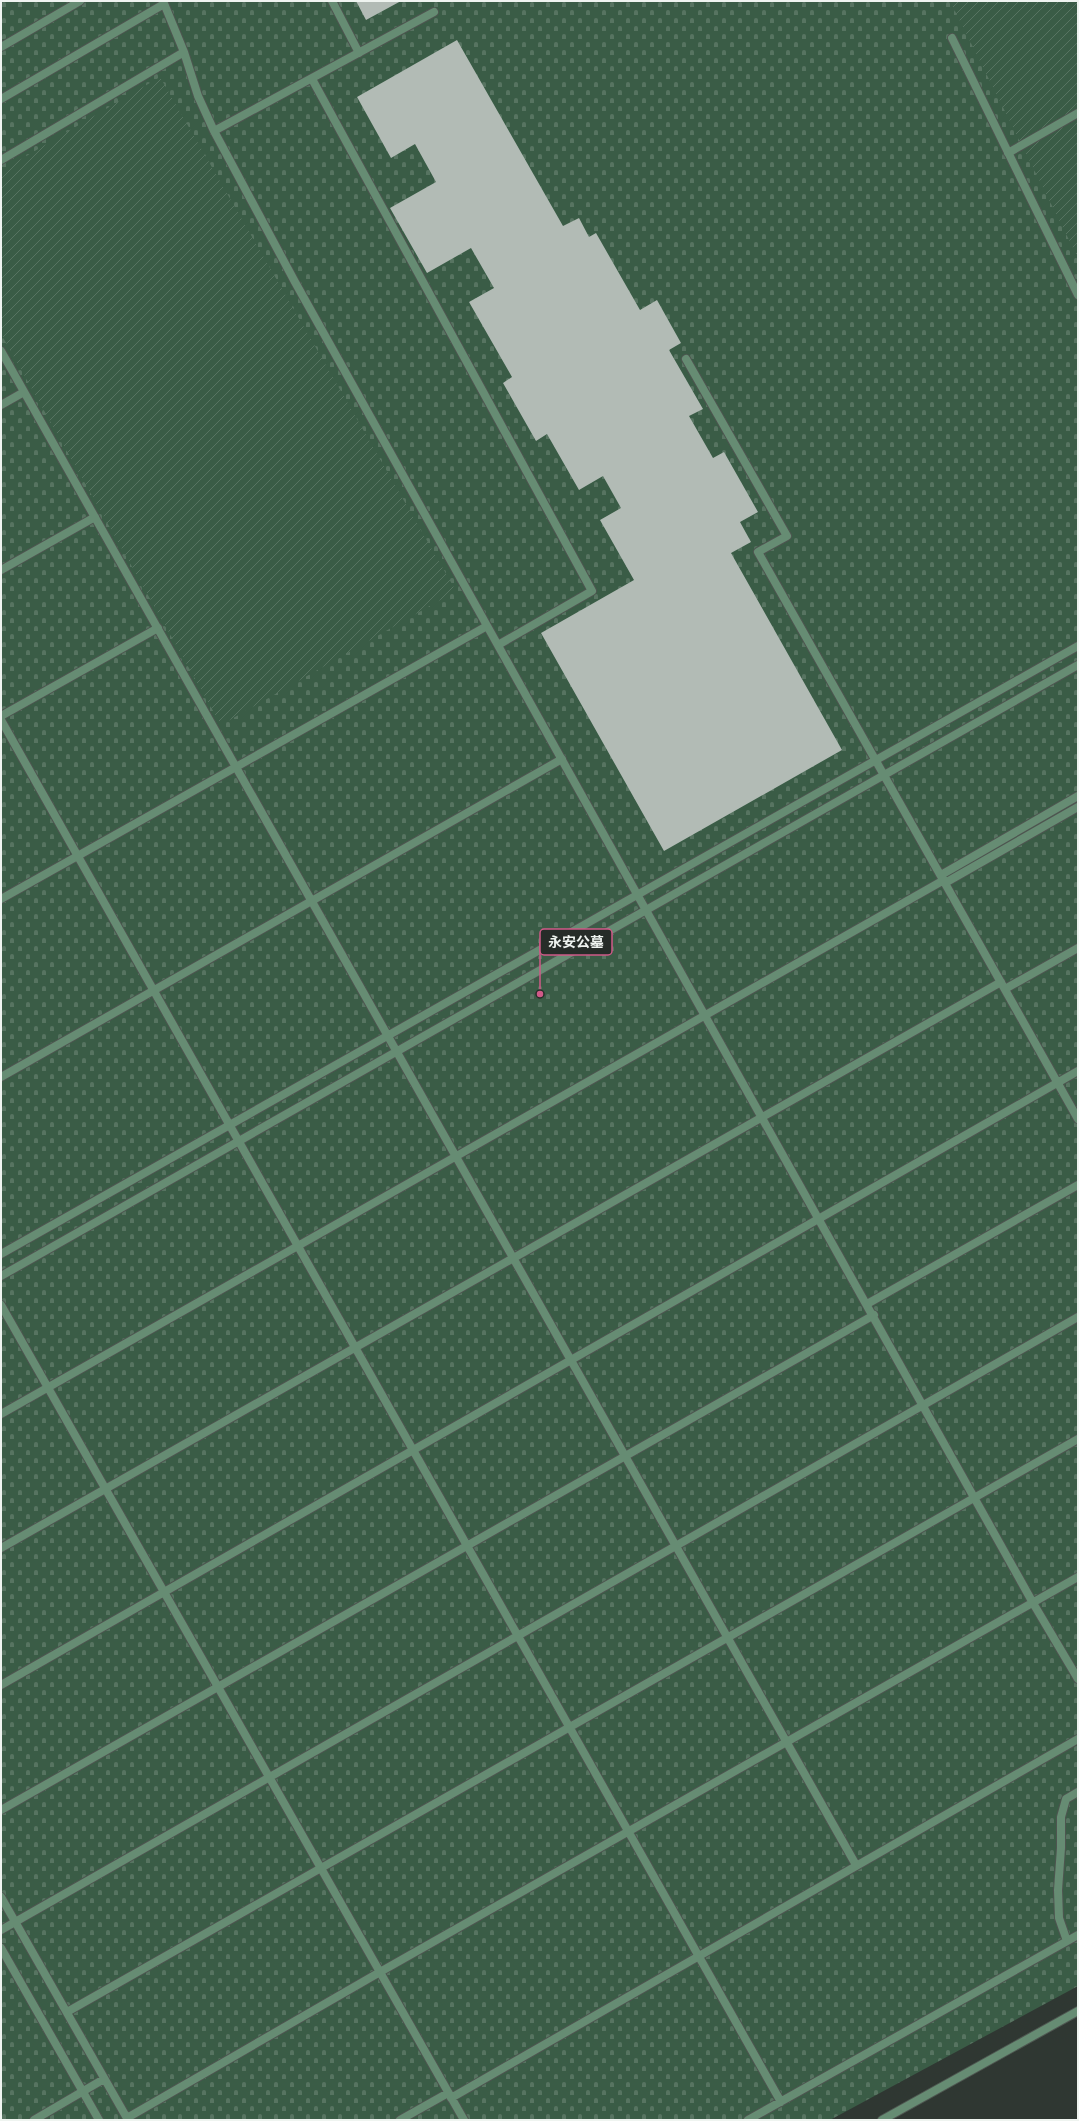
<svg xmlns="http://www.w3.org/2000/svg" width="1079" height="2121" font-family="Cabin,'Noto Sans SC',sans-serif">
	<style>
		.cemetery { fill: url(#cemetery-stones) }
		.garden { fill: url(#garden-furrows) }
		.building { fill: #b2bbb5 }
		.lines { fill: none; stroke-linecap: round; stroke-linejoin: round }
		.service-casing { stroke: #4e5550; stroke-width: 10 }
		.minor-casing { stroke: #4e5550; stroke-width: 10 }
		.service { stroke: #668c73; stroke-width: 8 }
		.minor { stroke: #668c73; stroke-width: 8 }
		.leader { fill: none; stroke: #d05a88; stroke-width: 1.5 }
		.callout-dot { fill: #d05a88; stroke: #262c28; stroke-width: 1.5 }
		.callout { fill: #262c28; stroke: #d05a88; stroke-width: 1.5 }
		.callout-label { font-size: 14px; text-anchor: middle; font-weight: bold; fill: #eff4f0 }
	</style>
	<defs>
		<pattern id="cemetery-stones" width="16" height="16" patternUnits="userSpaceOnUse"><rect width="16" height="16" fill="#3a5c46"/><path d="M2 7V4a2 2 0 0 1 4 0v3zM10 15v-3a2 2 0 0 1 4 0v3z" fill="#577461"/></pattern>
		<pattern id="garden-furrows" width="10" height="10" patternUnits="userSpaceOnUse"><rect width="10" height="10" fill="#3a5c46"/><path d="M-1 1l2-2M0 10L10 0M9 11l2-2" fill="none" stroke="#577461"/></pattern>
	</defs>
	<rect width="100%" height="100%" fill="#2f3732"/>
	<path class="cemetery" d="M 1,1 L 1078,1 L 1078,1986 L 830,2120 L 1,2120 Z"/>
	<path class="garden" d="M 950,1 L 1078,1 L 1078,258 Z
		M 160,77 L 456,591 L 221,725 L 1,334 L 1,171 Z"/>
	<path class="building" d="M 356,1 L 401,1 L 366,20 Z
		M 457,40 L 563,226 L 579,218 L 589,237 L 596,233 L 640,310 L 657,300 L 681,343 L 669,350 L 703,409 L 689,416 L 713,458 L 724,452 L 758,512 L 740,522 L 751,542 L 731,553 L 842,750 L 664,851 L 541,633 L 634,580 L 600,520 L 621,508 L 603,476 L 579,490 L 547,434 L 536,441 L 503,383 L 512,377 L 469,302 L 494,288 L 471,248 L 427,273 L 390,208 L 436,182 L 415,144 L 391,158 L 357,97 Z"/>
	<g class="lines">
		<g class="service-casing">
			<path id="service" d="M 163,1 L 184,52 L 198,96 L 214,131 L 295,282 L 1033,1603 L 1078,1679
				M 332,1 L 359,53
				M 952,38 L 1078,295
				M 1,47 L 80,1
				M 312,79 L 592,591 L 498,645
				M 1,99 L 164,4
				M 214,131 L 434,12
				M 1008,153 L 1078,113
				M 1,160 L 184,52
				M 1,351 L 856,1865
				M 686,359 L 787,536 L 758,552 L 1078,1119
				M 1,405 L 24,392
				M 1,570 L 95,517
				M 1,716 L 158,628
				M 1,720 L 781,2102
				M 941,875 L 1078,796
				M 945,883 L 1078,807
				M 1,899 L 487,626
				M 1005,989 L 1078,948
				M 1,1077 L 562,759
				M 1,1254 L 1078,646
				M 1,1276 L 1078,665
				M 867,1304 L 1078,1185
				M 1,1305 L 464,2120
				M 1,1414 L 944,880
				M 1,1548 L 1001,982
				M 1,1685 L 1078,1071
				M 1,1810 L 874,1315
				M 1,1897 L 128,2120
				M 1,1930 L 1078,1317
				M 1067,1941 L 1059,1918 L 1058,1890 L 1061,1848 L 1061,1817 L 1066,1799 L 1078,1792
				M 1,1948 L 99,2120
				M 67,2012 L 1078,1439
				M 451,2098 L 1078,1739
				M 127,2118 L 380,1972 L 1078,1577
				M 34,2120 L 104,2079
				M 400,2120 L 448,2093
				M 748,2120 L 1078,1935"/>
		</g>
		<g class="minor-casing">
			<path id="minor" d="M 882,2120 L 1078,2011"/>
		</g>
		<use href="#service" class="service"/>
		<use href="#minor" class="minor"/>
	</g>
	<path class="leader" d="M540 994L540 942"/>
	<circle class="callout-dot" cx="540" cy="994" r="4"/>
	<rect class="callout" x="540" y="929" width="72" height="26" rx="4"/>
	<g class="callout-label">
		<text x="576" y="947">永安公墓</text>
	</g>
	<rect width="1079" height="2121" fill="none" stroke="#eff4f0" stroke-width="4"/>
</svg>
